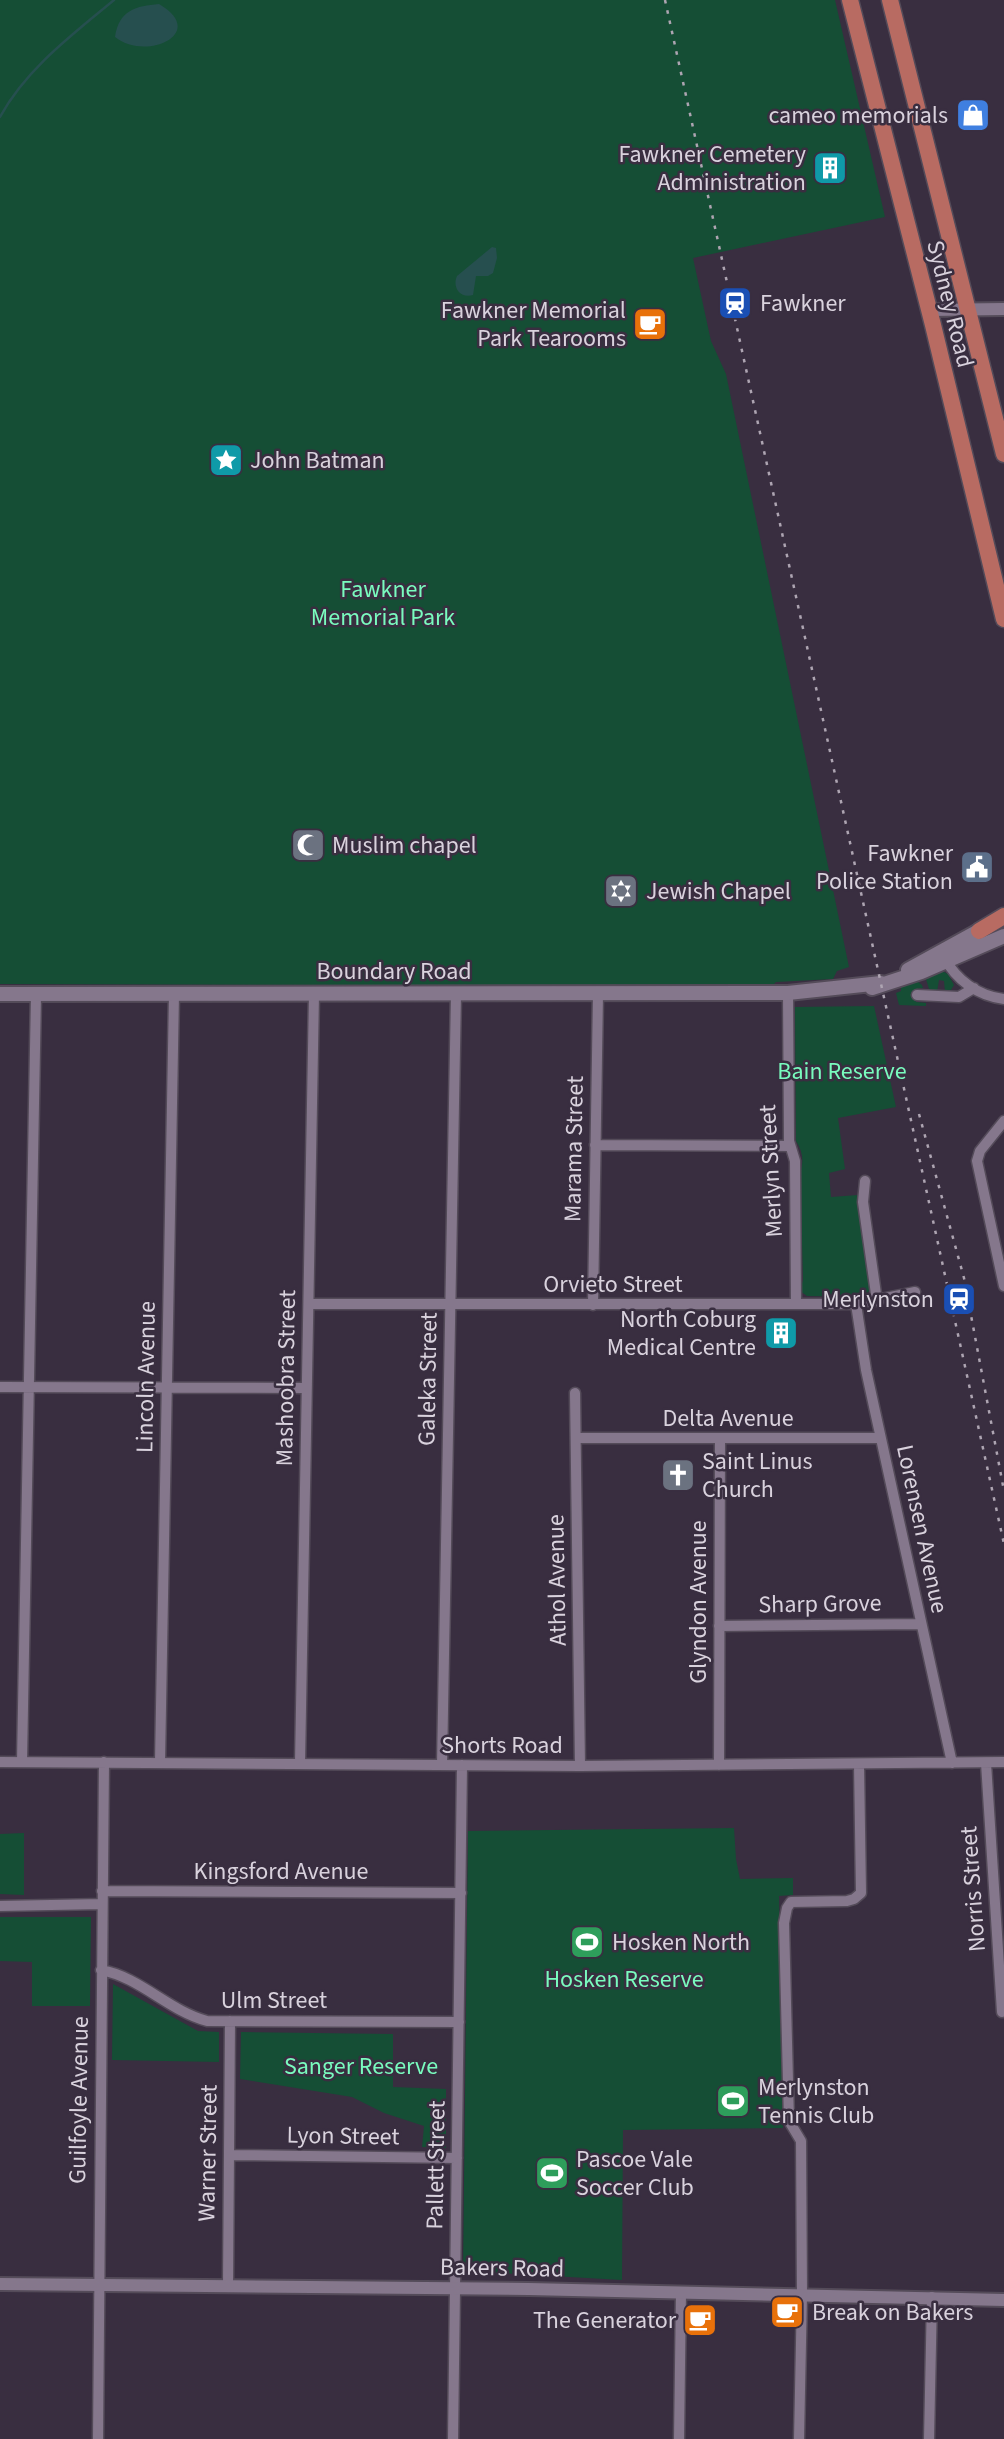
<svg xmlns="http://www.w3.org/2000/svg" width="1004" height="2439" font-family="'Source Sans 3',sans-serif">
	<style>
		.green { fill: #154e35 }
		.water { fill: #264f4f }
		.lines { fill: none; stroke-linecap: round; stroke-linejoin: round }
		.stream { stroke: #264f4f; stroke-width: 2.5 }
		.minor-casing { stroke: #544b59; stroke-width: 13 }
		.tertiary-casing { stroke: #544b59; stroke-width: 16 }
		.secondary-casing { stroke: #544b59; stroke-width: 18 }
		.trunk-casing { stroke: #544b59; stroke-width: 19 }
		.minor { stroke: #85778c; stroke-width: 10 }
		.tertiary { stroke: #85778c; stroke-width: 12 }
		.secondary { stroke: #85778c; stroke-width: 14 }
		.trunk { stroke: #b86b62; stroke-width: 16 }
		.rail { stroke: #aea5b2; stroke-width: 2.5; stroke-dasharray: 3.5 7; stroke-linecap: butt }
		.labels { text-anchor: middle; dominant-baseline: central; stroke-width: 5; stroke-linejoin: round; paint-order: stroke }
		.poi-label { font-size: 24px; fill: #d9d2dd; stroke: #392e40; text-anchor: start }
		.street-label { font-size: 24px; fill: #d9d2dd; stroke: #392e40 }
		.park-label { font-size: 24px; fill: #79fbbe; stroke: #392e40 }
	</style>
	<rect width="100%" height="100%" fill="#392e40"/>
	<path class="green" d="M 0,0 L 835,0 L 885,217 L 693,258 L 711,341 L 726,374 L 849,967 L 837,971 L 833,979 L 776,982 L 772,986 L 0,984 Z
		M 940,970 L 948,974 L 954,985 L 949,993 L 945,992 L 944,981 L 939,980 L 937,992 L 930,992 L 925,976 Z
		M 911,982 L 917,981 L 922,985 L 923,988 L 915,989 L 913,993 L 916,1002 L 926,1003 L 926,1006 L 899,1005 L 896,993 L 901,991 L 901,986 Z
		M 874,1006 L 896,1107 L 838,1118 L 845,1169 L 829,1173 L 831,1197 L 858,1195 L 871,1289 L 863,1297 L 807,1296 L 800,1291 L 803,1280 L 800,1173 C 804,1161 803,1152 796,1141 L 795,1007 Z
		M 734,1828 L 736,1859 L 740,1879 L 793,1878 L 793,1895 L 779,1896 L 783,2128 L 623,2130 L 622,2280 L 463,2271 L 468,1831 Z
		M 24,1833 L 24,1895 L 0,1894 L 0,1834 Z
		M 0,1917 L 91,1917 L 90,2006 L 32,2006 L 32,1962 L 0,1961 Z
		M 113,1984 L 198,2031 L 219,2032 L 219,2062 L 112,2060 Z
		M 241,2032 L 393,2034 L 393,2087 L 446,2089 L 446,2148 L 422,2147 L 424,2126 L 384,2113 L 352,2097 L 240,2079 Z"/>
	<path class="water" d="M 159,4 C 209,33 146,62 115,37 C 119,10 136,6 159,4 Z
		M 492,247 L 496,248 L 497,258 L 493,273 L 488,276 L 476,276 L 473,295 C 460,299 452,287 457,276 Z"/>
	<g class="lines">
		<path class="stream" d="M 0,117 C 26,69 73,34 114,0"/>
		<g class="minor-casing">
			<path id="minor" d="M 944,957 C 956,980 978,996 1004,999
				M 788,993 L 789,1141 L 795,1161 L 796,1304
				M 917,995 L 959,997 L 974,988
				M 1004,1121 L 980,1151 L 977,1161 L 1004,1286
				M 595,1145 L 790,1146
				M 865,1181 L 863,1202 L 877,1301
				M 309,1304 L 856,1304 L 915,1292
				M 856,1304 L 866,1370 L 952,1763
				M 593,1305 L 598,994
				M 0,1387 L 306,1388
				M 575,1393 L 580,1766
				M 576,1438 L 880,1438
				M 719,1626 L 921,1624
				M 0,1762 L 580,1766 L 1004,1762
				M 22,1762 L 36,994
				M 160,1762 L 174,994
				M 300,1763 L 314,994
				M 986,1763 L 1002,2012
				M 442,1765 L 456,993
				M 719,1765 L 720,1439
				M 102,1891 L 461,1893
				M 0,1906 L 102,1904
				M 101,1970 C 140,1977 169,2011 207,2021 L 459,2022
				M 229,2155 L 457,2158
				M 228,2285 L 230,2021
				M 98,2439 L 104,1762
				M 453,2439 L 462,1765
				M 679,2439 L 681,2292
				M 799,2439 L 802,2294 L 801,2141 L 789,2121 L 784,1923 L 787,1908 L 791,1902 L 847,1901 L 854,1899 L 861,1893 L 859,1764
				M 929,2439 L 932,2297"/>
		</g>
		<g class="tertiary-casing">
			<path id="tertiary" d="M 929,310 L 1004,309
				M 0,2284 L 529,2289 L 1004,2300"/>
		</g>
		<g class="secondary-casing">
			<path id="secondary" d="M 908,970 L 988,926
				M 872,988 L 921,972 L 1004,936
				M 0,994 L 788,993 L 881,983"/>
		</g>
		<g class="trunk-casing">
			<path id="trunk" d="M 850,0 L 933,325 L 1004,619
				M 890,0 L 1004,454
				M 979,931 L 1004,916"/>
		</g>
		<use href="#minor" class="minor"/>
		<use href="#tertiary" class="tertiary"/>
		<use href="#secondary" class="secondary"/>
		<use href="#trunk" class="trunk"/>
		<path class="rail" d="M 665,0 L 1004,1544
			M 919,1114 L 964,1278 L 1004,1491"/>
	</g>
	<defs>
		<g id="shop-square" transform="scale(1.75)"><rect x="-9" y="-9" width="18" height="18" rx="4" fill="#3f7fe0" stroke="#392e40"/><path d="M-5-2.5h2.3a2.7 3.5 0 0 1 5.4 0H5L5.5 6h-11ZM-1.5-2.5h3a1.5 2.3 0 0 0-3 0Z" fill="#fff"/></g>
		<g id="building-square" transform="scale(1.75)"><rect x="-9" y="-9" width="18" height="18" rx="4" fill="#0f9aa8" stroke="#392e40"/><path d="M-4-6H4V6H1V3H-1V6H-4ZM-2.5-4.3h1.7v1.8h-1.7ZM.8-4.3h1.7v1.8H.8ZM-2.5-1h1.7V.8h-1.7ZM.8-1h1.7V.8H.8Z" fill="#fff"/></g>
		<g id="station-square" transform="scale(1.75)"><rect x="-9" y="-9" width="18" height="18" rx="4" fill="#1a4fb4" stroke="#392e40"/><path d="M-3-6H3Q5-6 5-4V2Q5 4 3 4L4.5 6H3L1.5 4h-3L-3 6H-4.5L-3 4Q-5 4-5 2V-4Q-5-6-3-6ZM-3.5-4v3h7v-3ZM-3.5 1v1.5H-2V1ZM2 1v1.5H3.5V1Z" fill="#fff"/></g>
		<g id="cafe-square" transform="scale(1.75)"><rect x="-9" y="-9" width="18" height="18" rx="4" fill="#e8710a" stroke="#392e40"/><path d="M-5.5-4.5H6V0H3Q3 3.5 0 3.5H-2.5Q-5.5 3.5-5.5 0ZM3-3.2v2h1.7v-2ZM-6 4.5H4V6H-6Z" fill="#fff"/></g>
		<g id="sight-square" transform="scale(1.75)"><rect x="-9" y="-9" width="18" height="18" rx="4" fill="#0f9aa8" stroke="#392e40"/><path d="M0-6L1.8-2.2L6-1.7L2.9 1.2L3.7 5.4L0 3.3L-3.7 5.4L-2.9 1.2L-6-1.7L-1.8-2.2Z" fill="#fff"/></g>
		<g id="mosque-square" transform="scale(1.75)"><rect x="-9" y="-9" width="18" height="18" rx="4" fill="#6b7280" stroke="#392e40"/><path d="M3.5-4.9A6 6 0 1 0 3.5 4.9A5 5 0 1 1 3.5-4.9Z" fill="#fff"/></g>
		<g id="civic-square" transform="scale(1.75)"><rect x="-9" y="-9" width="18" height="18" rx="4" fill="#5c6f8a" stroke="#392e40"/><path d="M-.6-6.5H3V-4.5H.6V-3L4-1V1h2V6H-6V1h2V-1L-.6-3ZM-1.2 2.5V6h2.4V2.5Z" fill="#fff"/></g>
		<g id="synagogue-square" transform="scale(1.75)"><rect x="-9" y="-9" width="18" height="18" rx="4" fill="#6b7280" stroke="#392e40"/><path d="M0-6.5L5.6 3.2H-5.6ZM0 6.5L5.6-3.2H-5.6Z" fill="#fff"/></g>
		<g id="church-square" transform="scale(1.75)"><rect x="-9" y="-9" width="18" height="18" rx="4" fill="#6b7280" stroke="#392e40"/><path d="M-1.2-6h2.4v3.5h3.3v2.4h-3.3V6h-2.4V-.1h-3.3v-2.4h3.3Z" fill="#fff"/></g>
		<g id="stadium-square" transform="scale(1.75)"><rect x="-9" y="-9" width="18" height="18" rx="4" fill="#2e9e5b" stroke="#392e40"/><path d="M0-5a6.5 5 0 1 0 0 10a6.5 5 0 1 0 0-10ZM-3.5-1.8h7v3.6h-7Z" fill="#fff"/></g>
	</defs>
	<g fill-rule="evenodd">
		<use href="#shop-square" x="973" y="115"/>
		<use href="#building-square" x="830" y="168"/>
		<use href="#station-square" x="735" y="303"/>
		<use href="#cafe-square" x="650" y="324"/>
		<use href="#sight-square" x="226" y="460"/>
		<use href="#mosque-square" x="308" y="845"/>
		<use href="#civic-square" x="977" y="867"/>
		<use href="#synagogue-square" x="621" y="891"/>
		<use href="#station-square" x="959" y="1299"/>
		<use href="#building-square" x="781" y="1333"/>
		<use href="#church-square" x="678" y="1475"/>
		<use href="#stadium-square" x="587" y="1942"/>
		<use href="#stadium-square" x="733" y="2101"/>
		<use href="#stadium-square" x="552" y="2173"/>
		<use href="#cafe-square" x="787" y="2312"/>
		<use href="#cafe-square" x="700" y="2320"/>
	</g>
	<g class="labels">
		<g class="poi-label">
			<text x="948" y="115" text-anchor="end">cameo memorials</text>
			<text x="806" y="154" text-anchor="end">Fawkner Cemetery<tspan x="806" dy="28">Administration</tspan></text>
			<text x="760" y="303">Fawkner</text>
			<text x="626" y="310" text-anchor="end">Fawkner Memorial<tspan x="626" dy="28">Park Tearooms</tspan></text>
			<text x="250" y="460">John Batman</text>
			<text x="332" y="845">Muslim chapel</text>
			<text x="953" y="853" text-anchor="end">Fawkner<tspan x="953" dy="28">Police Station</tspan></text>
			<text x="646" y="891">Jewish Chapel</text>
			<text x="934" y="1299" text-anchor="end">Merlynston</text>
			<text x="756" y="1319" text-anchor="end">North Coburg<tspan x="756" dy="28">Medical Centre</tspan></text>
			<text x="702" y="1461">Saint Linus<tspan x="702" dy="28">Church</tspan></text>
			<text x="612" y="1942">Hosken North</text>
			<text x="758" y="2087">Merlynston<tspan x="758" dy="28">Tennis Club</tspan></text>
			<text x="576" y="2159">Pascoe Vale<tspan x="576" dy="28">Soccer Club</tspan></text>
			<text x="812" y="2312">Break on Bakers</text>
			<text x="676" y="2320" text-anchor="end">The Generator</text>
		</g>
		<g class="street-label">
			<text transform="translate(950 304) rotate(76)">Sydney Road</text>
			<text x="394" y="971">Boundary Road</text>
			<text transform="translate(574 1149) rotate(-89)">Marama Street</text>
			<text transform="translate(771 1171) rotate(-93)">Merlyn Street</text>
			<text x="613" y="1284">Orvieto Street</text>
			<text transform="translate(146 1377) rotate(-89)">Lincoln Avenue</text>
			<text transform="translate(286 1378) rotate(-89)">Mashoobra Street</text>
			<text transform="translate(428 1379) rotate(-89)">Galeka Street</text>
			<text x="728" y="1418">Delta Avenue</text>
			<text transform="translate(922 1529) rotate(78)">Lorensen Avenue</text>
			<text transform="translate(557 1580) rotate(-91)">Athol Avenue</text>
			<text transform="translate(698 1602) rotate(-90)">Glyndon Avenue</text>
			<text transform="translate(820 1604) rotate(-1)">Sharp Grove</text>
			<text x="502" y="1745">Shorts Road</text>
			<text x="281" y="1871">Kingsford Avenue</text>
			<text transform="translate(973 1889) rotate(-94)">Norris Street</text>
			<text x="274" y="2000">Ulm Street</text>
			<text transform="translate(79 2100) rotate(-89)">Guilfoyle Avenue</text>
			<text transform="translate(343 2136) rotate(1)">Lyon Street</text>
			<text transform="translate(208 2153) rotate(-89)">Warner Street</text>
			<text transform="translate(436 2165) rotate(-89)">Pallett Street</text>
			<text transform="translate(502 2268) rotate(1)">Bakers Road</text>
		</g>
		<g class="park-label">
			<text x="383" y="589">Fawkner<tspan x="383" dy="28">Memorial Park</tspan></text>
			<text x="842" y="1071">Bain Reserve</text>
			<text x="624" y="1979">Hosken Reserve</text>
			<text x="361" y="2066">Sanger Reserve</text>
		</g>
	</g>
</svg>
